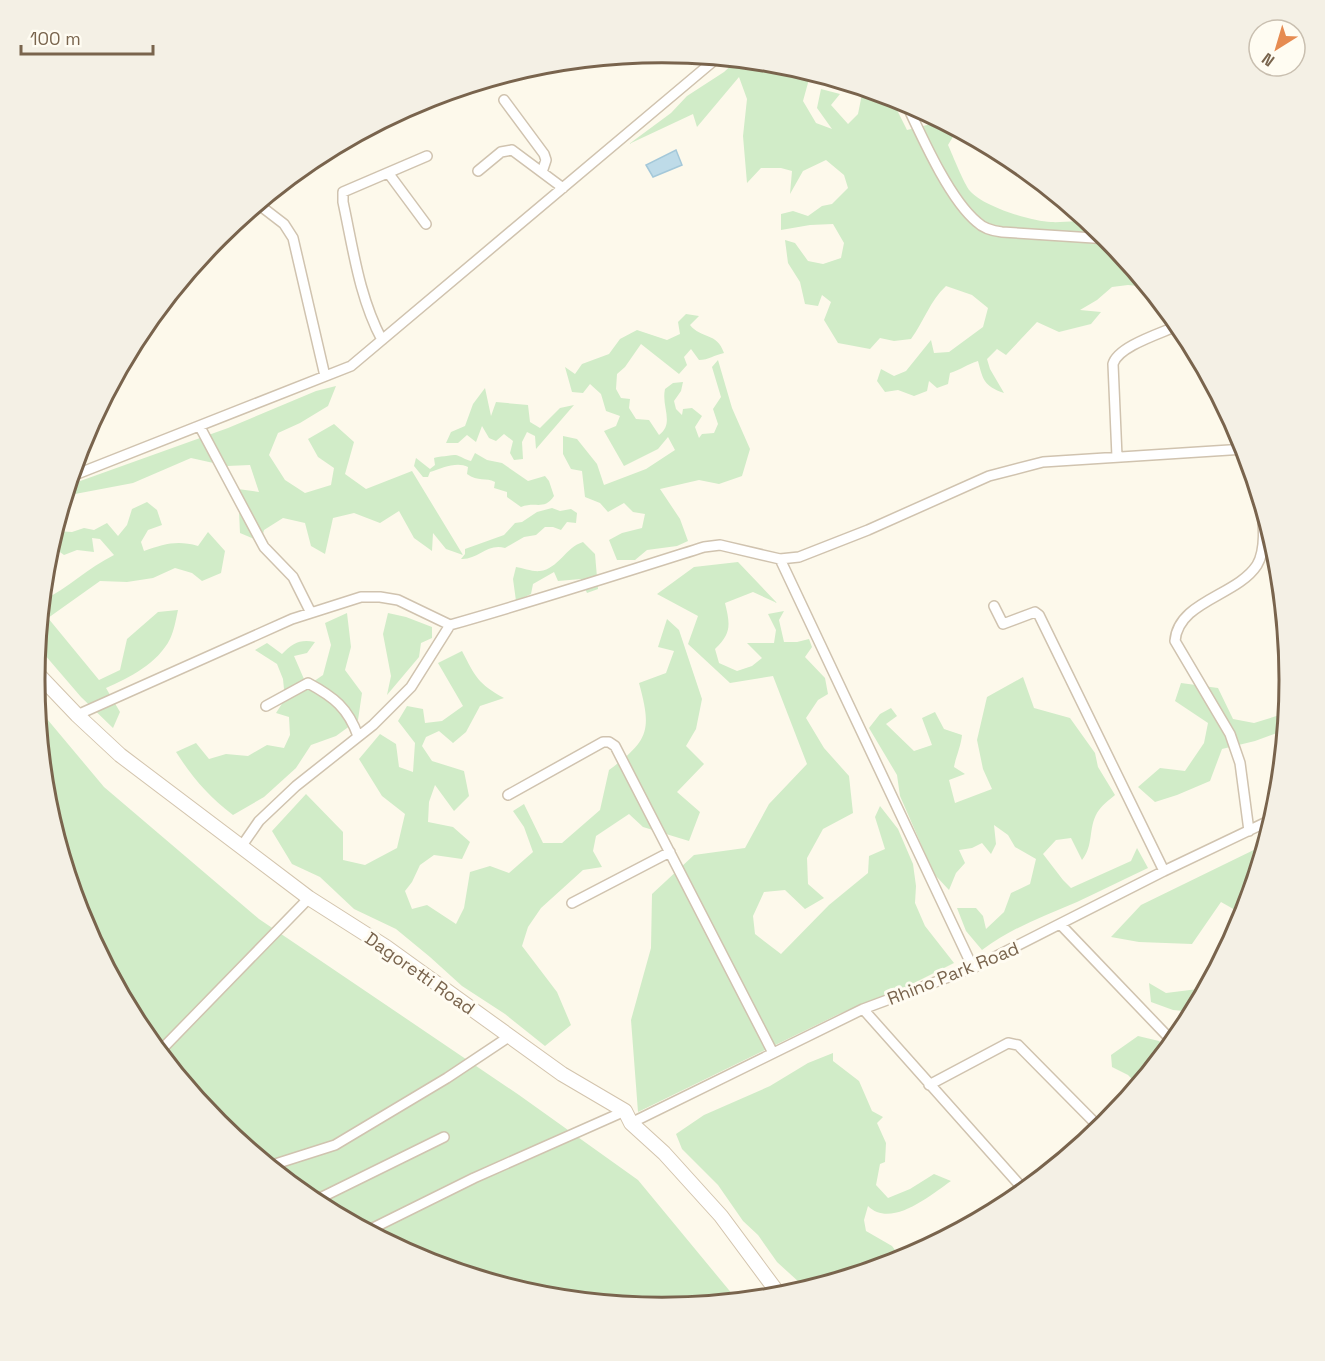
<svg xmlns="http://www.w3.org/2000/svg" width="1325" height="1361" font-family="'Space Grotesk',sans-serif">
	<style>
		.green { fill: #d1ecc8 }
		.water { fill: #bedbe8; stroke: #a4c8d9; stroke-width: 1.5 }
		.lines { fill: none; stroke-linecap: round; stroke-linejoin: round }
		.minor-casing { stroke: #d0c3af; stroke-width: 12 }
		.secondary-casing { stroke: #d3c4ad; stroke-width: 16 }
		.minor { stroke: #fff; stroke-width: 9 }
		.secondary { stroke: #fff; stroke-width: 14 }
		.labels { text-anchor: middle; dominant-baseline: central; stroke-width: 6; stroke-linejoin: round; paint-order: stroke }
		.street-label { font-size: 18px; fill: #79644d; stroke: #fffcf2 }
		.rim { fill: none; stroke: #79644d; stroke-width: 3 }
	</style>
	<rect width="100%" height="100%" fill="#fdf9eb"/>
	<path class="green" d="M 737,60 L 783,64 L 789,73 L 800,69 L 811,72 L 803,101 L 816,123 L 832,129 L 817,108 L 821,89 L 840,94 L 831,105 L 848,124 L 858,114 L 863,89 L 866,89 L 890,96 L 907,130 L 931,124 L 922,120 L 917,108 L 970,136 L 965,139 L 954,135 L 948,145 C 953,156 964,184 970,191 C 984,207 1031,221 1051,222 C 1065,223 1080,218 1093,225 C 1111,235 1134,270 1148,287 L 1128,285 L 1112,287 L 1097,300 L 1080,310 L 1101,312 L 1091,324 L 1059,332 L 1037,322 L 1006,355 L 997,349 L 987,359 L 990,369 L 1004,393 C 984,386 983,380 978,361 C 968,364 960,370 950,373 L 948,384 L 937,388 L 929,381 L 927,391 L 914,396 L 898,390 L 885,392 L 877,381 L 881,369 L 894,376 L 906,371 L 931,340 L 934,353 L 949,352 L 983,327 L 988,308 L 972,295 L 946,286 C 930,301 924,321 911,339 L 894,341 L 880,338 L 870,349 L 838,343 L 824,320 L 831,302 L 822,295 L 818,306 L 805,304 L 800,282 L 788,263 L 785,240 L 795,243 L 808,261 L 823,264 L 841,258 L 844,243 L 833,224 L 810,225 L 781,230 L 781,214 L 793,211 L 808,216 L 822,206 L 832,204 L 848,188 L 844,175 L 826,160 L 803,171 L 790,194 L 792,171 L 781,168 L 761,168 L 747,183 L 743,136 L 747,99 L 739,77 L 697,127 L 693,114 L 629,144 L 671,113 L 687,96 L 724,72 Z
		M 686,314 L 699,316 L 690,325 C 701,339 717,332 724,353 C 714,355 709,360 699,360 L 691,349 L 684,357 L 687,365 L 679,374 L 641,344 L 625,367 L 617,374 L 616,389 L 621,398 L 630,399 L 629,408 L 636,419 L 649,420 L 659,435 C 675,423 661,407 665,389 L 673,383 L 683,382 L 681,391 L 674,401 L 676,409 L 682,415 L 683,409 L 692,408 L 702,416 L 695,427 L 699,438 L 702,434 L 714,433 L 718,424 L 713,409 L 721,397 L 712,367 L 718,360 L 732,408 L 750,449 L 742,476 L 719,484 L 699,480 L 660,489 L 680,519 L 688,541 L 677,546 L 647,550 L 635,560 L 617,560 L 609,540 L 622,533 L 642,528 L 645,514 L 633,512 L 624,503 L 608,512 L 600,503 L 585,497 L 582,471 L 571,469 L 563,454 L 563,436 L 577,439 L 597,464 L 604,485 L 646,469 L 675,450 L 668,437 L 658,449 L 624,466 L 604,431 L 616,426 L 620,416 L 606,411 L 601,394 L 590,384 L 583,393 L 572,392 L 565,367 L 575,374 L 582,364 L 609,354 L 620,339 L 637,330 L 667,340 L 680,334 L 678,322 Z
		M 336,386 L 328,406 L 300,423 L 278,433 L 269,455 L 285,480 L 305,493 L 331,485 L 334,468 L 318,457 L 308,439 L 334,424 L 354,442 L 345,474 L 366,489 L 412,471 L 463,555 L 446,549 L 433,533 L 432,551 L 414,538 L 399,511 L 380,523 L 354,513 L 333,518 L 325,554 L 311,546 L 305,523 L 283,518 L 264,530 L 261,542 L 240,533 L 238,489 L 259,492 L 250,465 L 227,466 L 191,458 L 133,483 L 75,494 L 61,509 L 69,485 L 228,428 L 316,391 Z
		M 485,388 L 491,416 L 496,402 L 528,405 L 530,422 L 540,428 L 560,408 L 574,405 L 536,449 L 535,436 L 527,432 L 522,442 L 523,459 L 514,460 L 510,453 L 513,441 L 504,434 L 496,441 L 489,438 L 482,426 L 476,442 L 467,435 L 458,443 L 446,443 L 451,432 L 465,426 L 473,404 Z
		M 475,453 L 487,460 L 502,463 L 528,481 L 545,476 L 549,481 L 554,496 C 544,511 536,501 521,507 L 507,497 L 507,492 L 494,488 L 495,482 C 486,477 478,482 467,474 L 468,467 C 457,461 442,468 430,472 L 428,477 L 423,477 L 414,466 L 416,458 L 430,469 L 435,465 L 434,458 C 437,457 452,455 456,455 C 460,456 466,460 471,461 Z
		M 147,502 L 157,510 L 162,525 L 148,530 L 141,542 L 144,551 C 164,544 177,540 198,546 L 208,532 L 225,551 L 221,573 L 202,581 L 192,573 L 175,568 L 153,578 L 127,582 L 100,581 L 48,618 L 99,680 L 120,670 L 127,639 L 158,612 L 178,610 C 176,619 174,631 170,639 C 158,663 129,678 106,688 L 120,712 L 113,728 L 81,697 L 38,647 L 42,601 C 68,588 88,568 114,555 L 100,539 L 92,538 L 94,552 L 77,550 L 64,555 L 53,547 L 49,551 L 55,531 L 72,532 L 84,528 L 94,530 L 107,523 L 118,536 L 127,525 L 132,509 Z
		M 552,508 L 560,511 L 571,509 L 577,513 L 576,523 L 567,522 L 561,530 L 553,527 L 545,527 L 536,535 L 524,537 L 505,548 C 487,543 478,560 461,559 L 465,554 L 465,549 L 504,535 L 515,523 L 522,522 L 537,512 Z
		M 583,542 L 595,554 L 598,589 L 587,593 L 581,579 L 558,581 L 554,572 L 533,584 L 531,594 L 516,601 L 513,579 L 516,567 C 523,568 533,572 540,571 C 558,569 566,547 583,542 Z
		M 738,562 L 777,603 L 753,592 L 725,603 C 730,624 732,633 715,649 L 719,663 L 737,671 L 752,666 L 762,658 L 747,643 L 774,643 L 776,630 L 768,614 L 784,611 L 779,620 L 784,642 L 797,642 L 809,639 L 812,647 L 805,657 L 825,678 L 828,694 L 818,700 L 806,718 L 824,748 L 849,776 L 853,813 L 823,829 L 807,858 L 808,884 L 824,898 L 805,909 L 785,890 L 764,892 L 753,916 L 755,934 L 781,954 L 829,905 L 868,873 L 869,856 L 885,849 L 875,817 L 880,806 L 898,829 L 913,864 L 916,886 L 915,903 L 925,926 L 954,963 L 900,990 L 839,1014 L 638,1112 L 631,1020 L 651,948 L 652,894 L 694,855 L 745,848 L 769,804 L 807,764 L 773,676 L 730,683 L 688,644 L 698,616 L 657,594 L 694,567 Z
		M 347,613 L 351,647 L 345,670 L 362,693 L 358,720 L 336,736 L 311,745 L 296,768 L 264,797 L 233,815 C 209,797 192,777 176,752 L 196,743 L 209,759 L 226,754 L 248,756 L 267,745 L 284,748 L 290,735 L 289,717 L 276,713 L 285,699 L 283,679 L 277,664 L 255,650 L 267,643 L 282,654 C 293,643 300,639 315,642 L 307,653 L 294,656 L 307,686 L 323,675 L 331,645 L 325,623 Z
		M 388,613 L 406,617 L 432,627 L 432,638 L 421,643 L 419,657 L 387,695 L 391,676 L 383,634 Z
		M 667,619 L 679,630 L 702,699 L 696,729 L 686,746 L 704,764 L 677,792 L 700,812 L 689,841 L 643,827 L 629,814 L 596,836 L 593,851 L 602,867 L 583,870 L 541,908 L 528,927 L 522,946 L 557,992 L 571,1025 L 545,1046 L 505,1014 L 462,986 L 430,957 L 396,929 L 354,909 L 320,877 L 292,864 L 272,831 L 306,794 L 343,832 L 343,860 L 365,865 L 397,848 L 405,814 L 382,796 L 359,759 L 380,734 L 396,744 L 399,767 L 413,772 L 415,743 L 398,721 L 407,706 L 423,709 L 425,723 L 442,721 L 463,706 L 438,663 L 462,651 C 475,676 478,684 504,698 L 480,706 L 466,732 L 453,743 L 439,731 L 426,737 L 422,746 L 432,761 L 464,771 L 469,796 L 454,811 L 435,785 L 429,802 L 428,822 L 453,827 L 470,842 L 462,859 L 434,855 L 420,865 L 412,882 L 405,891 L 412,909 L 427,905 L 456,924 L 464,908 L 470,872 L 490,866 L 509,873 L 533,852 L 524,827 L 513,811 L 524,804 L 543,843 L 562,843 L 600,810 L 609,770 C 649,740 652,731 639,683 L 666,673 L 674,651 L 658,647 Z
		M 1287,644 L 1290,681 L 1285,740 L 1277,733 L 1255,741 L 1222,749 L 1210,781 L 1177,795 L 1155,802 L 1138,787 L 1160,768 L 1185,771 L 1204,743 L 1208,723 L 1175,701 L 1181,683 L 1218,688 L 1233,719 L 1254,723 L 1286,713 C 1280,684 1280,672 1287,644 Z
		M 1023,677 L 1034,708 L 1070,718 L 1095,753 L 1098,767 L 1115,795 C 1109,800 1101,806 1097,813 C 1088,829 1094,845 1082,860 L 1071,838 L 1056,840 L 1043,854 L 1063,880 L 1071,888 L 1131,861 L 1137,848 L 1148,868 C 1124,879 1101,891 1077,902 C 1044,916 1011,928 982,950 L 966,931 L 957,908 L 976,908 L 983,916 L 986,929 L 1004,912 L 1011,893 L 1030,884 L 1036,859 L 1015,847 L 1008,835 L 994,825 L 996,844 L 991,854 L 982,843 L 972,848 L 959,850 L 965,863 L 956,873 L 949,890 L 934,874 L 900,796 L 897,775 L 869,728 L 880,714 L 891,708 L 897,716 L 886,724 L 914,751 L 932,745 L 922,718 L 935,712 L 944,729 L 962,735 C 961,746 956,756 954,767 L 965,774 L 949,780 L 955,803 L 992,789 L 983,769 L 977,740 L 987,697 Z
		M 37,707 L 104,787 L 259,919 L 519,1095 L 638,1180 L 738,1301 L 662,1308 L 540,1296 L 422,1261 L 313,1202 L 218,1124 L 140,1029 L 82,921 L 47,803 Z
		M 1266,844 L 1243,921 L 1230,945 L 1244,915 L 1221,902 L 1192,944 L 1139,942 L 1111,937 L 1141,905 Z
		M 1149,983 L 1166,993 L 1198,989 L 1208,986 L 1194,1012 L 1173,1010 L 1151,1002 Z
		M 1138,1036 L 1159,1041 L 1168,1050 L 1139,1086 L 1128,1075 L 1112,1067 L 1111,1055 Z
		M 833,1053 L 833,1061 L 859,1081 L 872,1111 L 883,1117 L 877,1123 L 886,1143 L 885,1162 L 880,1164 L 876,1185 L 888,1198 L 910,1189 L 934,1174 L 951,1181 C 931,1195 891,1229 868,1206 L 864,1220 L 866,1231 L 892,1246 L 903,1261 L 894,1263 L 886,1258 L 876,1261 L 872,1270 L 804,1291 L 800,1283 L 777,1262 L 758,1235 L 743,1221 L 718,1185 L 682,1149 L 676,1134 L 704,1115 L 770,1086 L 808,1063 Z"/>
	<path class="water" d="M 676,150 L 682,165 L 653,177 L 646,165 Z"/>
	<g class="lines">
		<g class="minor-casing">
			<path id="minor" d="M 504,100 L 544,154 L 546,160 L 542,172
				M 905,101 C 921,135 949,199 977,222 C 984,229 993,231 1002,232 L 1109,239
				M 478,171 L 501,152 L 512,150 L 563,188
				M 389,174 L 426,224
				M 258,204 L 284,224 L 293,238 L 325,376
				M 382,340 C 359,297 353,248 343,202 L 343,192 L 427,156
				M 200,427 L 264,547 L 293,577 L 311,613
				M 1117,457 L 1113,364 C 1118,346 1162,333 1179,325
				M 72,476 L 351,366 L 717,58
				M 780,559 L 973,968
				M 994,606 L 1003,624 L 1035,612 L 1039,615 L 1164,871
				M 266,706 L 308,683 C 334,697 348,708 358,736
				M 77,715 L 292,619 L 361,597 L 380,597 L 398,600 L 450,625 C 535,601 619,574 704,547 L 720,545 L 780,559 L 799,557 L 868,530 L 989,476 L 1043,462 L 1245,449 L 1247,455
				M 508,795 L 603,742 L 609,742 L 615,746 L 773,1053
				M 1249,831 L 1240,763 L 1230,734 L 1175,641 C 1178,601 1237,596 1257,565 C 1267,548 1263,520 1261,501
				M 241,847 L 259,821 L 296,786 L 373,725 L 411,687 L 450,625
				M 572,903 L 670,852
				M 1061,925 L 1174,1043
				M 863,1009 L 1025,1191
				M 159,1052 L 309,898
				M 929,1085 L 1008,1043 L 1018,1045 L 1101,1129
				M 631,1123 L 863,1009 L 973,968 L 1164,871 L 1273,819
				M 269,1166 L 335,1145 L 447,1078 L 510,1036
				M 312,1202 L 444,1137
				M 367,1231 L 474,1178 L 625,1111"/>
		</g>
		<g class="secondary-casing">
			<path id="secondary" d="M 35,671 L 77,715 L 120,755 L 309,898 L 386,947 L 562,1074 L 625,1111 L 631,1123 L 664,1153 L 721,1216 L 781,1297"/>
		</g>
		<use href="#minor" class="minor"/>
		<use href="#secondary" class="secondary"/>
	</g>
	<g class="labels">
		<g class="street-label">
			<text transform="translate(420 973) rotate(35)">Dagoretti Road</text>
			<text transform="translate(953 973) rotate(-22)">Rhino Park Road</text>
		</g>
	</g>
	<path d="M0 0H1325V1361H0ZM45 680a617 617 0 1 1 1234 0a617 617 0 1 1-1234 0Z" fill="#f4f0e5" fill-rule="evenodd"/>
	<path class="rim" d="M45 680a617 617 0 1 1 1234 0a617 617 0 1 1-1234 0Z"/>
	<g transform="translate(1277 48) rotate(217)"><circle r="28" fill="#fffcf2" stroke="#c9bfb0" stroke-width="1.5"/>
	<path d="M0-4.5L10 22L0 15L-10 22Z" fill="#e68b51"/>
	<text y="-9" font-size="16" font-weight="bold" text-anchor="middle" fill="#79644d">N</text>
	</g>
	<path d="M21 45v9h132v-9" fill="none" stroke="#79644d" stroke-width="3"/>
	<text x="30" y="45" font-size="18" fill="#79644d" stroke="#fffcf2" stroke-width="4.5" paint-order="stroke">100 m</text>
</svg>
